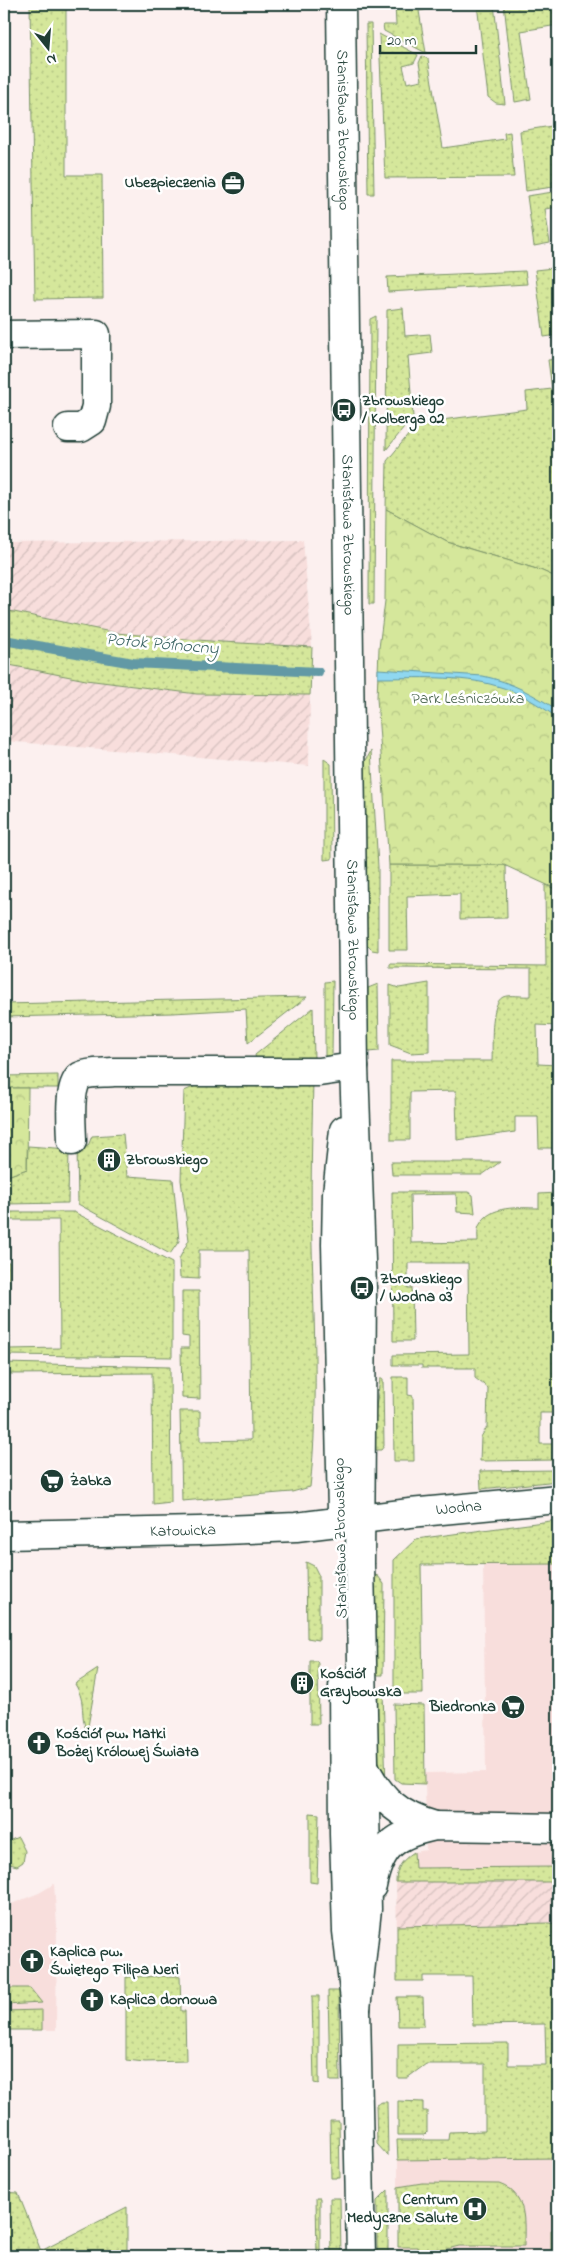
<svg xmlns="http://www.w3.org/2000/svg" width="562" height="2260" font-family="'Indie Flower',sans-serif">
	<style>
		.built { fill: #f8dedc }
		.industrial { fill: url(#industrial-furrows) }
		.grass { fill: url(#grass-dots); stroke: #7a9268 }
		.park { fill: url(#park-crowns); stroke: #7a9268 }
		.water { fill: #8fd7f0; stroke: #6299a5 }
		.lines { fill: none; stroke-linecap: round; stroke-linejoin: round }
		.stream { stroke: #6299a5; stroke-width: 10 }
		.minor-casing { stroke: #1f3d34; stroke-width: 31 }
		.minor { stroke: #fff; stroke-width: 28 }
		.labels { text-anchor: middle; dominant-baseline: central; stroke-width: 5; stroke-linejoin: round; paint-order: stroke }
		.street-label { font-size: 16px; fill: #1f3d34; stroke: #fff }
		.poi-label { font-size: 16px; font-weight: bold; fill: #1f3d34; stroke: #fff; text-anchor: start }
		.park-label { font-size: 16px; fill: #435f49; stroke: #fff }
		.water-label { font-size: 18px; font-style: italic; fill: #3b6463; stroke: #fff }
	</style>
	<defs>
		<pattern id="industrial-furrows" width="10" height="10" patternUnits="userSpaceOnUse" patternTransform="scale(1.25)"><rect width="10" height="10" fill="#f8dedc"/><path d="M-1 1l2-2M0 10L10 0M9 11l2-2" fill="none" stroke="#d4bfbd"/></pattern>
		<pattern id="grass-dots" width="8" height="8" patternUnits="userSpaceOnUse" patternTransform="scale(1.25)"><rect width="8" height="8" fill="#d5e79b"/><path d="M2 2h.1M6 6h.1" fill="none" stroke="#b6c786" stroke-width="1.8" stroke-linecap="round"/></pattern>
		<pattern id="park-crowns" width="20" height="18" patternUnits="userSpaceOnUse" patternTransform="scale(1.25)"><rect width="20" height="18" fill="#d5e79b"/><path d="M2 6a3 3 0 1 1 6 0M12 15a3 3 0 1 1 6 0" fill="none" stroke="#b6c786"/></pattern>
	</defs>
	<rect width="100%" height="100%" fill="#fcf0ef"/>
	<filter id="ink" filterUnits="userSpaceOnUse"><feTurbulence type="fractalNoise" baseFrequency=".02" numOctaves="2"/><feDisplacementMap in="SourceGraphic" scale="10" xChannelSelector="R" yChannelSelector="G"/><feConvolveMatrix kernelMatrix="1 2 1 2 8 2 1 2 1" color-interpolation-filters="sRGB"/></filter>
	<g filter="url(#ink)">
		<path class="built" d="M 558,1564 L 558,1867 L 414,1868 L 414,1852 L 426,1850 L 425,1773 L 486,1772 L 483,1565 Z
			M 54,1884 L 57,1926 L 56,2030 L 4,2030 L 4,1907 L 39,1893 Z
			M 398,2150 L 558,2158 L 558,2256 L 398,2256 Z"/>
		<path class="industrial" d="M 303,540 L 312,647 L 222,642 L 116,633 L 4,610 L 4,543 Z
			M 4,664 L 86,680 L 197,694 L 310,695 L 309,766 L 4,741 Z
			M 396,1882 L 558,1882 L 558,2158 L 546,2065 L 544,1938 L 397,1939 Z"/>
		<path class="grass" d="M 30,4 L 66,4 L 66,175 L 102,175 L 103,298 L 35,299 Z
			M 395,4 L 451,4 L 419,11 L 426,53 L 384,31 L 383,25 L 396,25 Z
			M 477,4 L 494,4 L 505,104 L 496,103 L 488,97 Z
			M 504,4 L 558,4 L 558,25 L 521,31 L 531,99 L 515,102 Z
			M 366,24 L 371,24 L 374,194 L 368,194 Z
			M 379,34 L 418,55 L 414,63 L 403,66 L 407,83 L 422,80 L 419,63 L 422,56 L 428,59 L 443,148 L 505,139 L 504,133 L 510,132 L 514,177 L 385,178 Z
			M 558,125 L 558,181 L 552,182 L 553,187 L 526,191 L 520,131 Z
			M 553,192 L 554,199 L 558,199 L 558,207 L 545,209 L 550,243 L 534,246 L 527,196 Z
			M 553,268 L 558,307 L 558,335 L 544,337 L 535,270 Z
			M 525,271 L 527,284 L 388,292 L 387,277 Z
			M 403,308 L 405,336 L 430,334 L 432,353 L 408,356 L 413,417 L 386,450 L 387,310 Z
			M 376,316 L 374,604 L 369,604 L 370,319 Z
			M 558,359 L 558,578 L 540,570 L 447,542 L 386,509 L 387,461 L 418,423 L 527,409 L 526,392 L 552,389 L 548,360 Z
			M 4,610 L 116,633 L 222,642 L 312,647 L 310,695 L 197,694 L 86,680 L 4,664 Z
			M 371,751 L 378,867 L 378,951 L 372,950 L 367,945 L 365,762 Z
			M 324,759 L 331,764 L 332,859 L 324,860 Z
			M 389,865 L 504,865 L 506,866 L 507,918 L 460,919 L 460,894 L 407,896 L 408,950 L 389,950 Z
			M 545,885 L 558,890 L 558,1026 L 537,1025 L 538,1064 L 558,1065 L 558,1148 L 539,1148 L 538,1117 L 515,1117 L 515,1132 L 457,1140 L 456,1091 L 410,1092 L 410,1140 L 391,1140 L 391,1061 L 492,1061 C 493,1047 489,1004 503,997 C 510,994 523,997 531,996 L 531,969 L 390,968 L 390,964 L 546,966 Z
			M 333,981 L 332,1055 L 325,1059 L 325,982 Z
			M 429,983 L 429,1052 L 411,1053 L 390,1045 L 390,985 L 399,988 Z
			M 378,984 L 379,1051 L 368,1052 L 368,988 Z
			M 307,997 L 248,1043 L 246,1009 L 173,1013 L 4,1017 L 4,1004 Z
			M 313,1008 L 314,1061 L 257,1063 L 255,1055 Z
			M 58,1075 L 58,1088 L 4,1088 L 4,1076 Z
			M 313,1080 C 312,1136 310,1192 312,1247 C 314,1327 319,1408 310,1487 L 292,1492 L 182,1501 L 180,1411 L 200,1411 L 200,1441 L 251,1440 L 249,1250 L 199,1250 L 199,1279 L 180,1278 L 179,1259 L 189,1240 L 181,1180 L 184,1091 L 201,1084 Z
			M 123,1134 L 127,1176 L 173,1179 L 179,1241 L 170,1254 L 78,1204 L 77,1148 L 88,1146 L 92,1136 Z
			M 28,1146 L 69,1149 L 68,1203 L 4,1204 L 4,1177 L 27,1169 Z
			M 391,1162 L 500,1162 L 482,1175 L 392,1175 Z
			M 392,1192 L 468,1192 L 473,1195 L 475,1213 L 457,1212 L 456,1194 L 410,1195 L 411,1243 L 478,1242 C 478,1237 477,1230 479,1226 C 490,1204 519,1208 539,1208 L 539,1194 L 558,1193 L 558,1413 L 540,1413 L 540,1444 L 558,1444 L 558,1460 L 480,1461 L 481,1437 L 487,1427 L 488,1388 L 475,1378 L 475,1368 L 422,1368 L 422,1365 L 393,1365 L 393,1355 L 469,1354 L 468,1263 L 408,1263 L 408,1288 L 412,1288 L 413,1341 L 393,1341 Z
			M 4,1212 L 74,1212 L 172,1263 L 172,1357 L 4,1355 L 4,1319 L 9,1319 L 9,1349 L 60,1348 L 59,1220 L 8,1220 L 8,1250 L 4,1250 Z
			M 4,1262 L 9,1262 L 9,1307 L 4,1307 Z
			M 182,1291 L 199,1291 L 200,1399 L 182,1398 L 181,1348 L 189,1348 L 189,1337 L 182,1336 Z
			M 4,1363 L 170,1367 L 171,1502 L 153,1504 L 152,1373 L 4,1374 Z
			M 393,1377 L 408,1377 L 408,1395 L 413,1396 L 414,1461 L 394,1461 Z
			M 380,1379 L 383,1379 L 384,1446 L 381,1450 L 370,1450 Z
			M 558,1470 L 558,1481 L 481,1489 L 480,1471 Z
			M 558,1520 L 558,1564 L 421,1565 L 423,1694 L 394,1694 L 394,1560 L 416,1539 Z
			M 306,1562 L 314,1566 L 319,1576 L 319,1640 L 307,1638 Z
			M 372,1574 L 378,1576 L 384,1584 L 383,1675 L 378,1675 L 373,1670 Z
			M 310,1661 L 317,1661 L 318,1664 L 319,1724 L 310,1724 Z
			M 98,1669 L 87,1732 C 79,1713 87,1704 75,1684 Z
			M 378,1692 L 383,1692 L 386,1786 L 378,1777 L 373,1697 Z
			M 394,1704 L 424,1705 L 425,1784 L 401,1783 L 395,1779 Z
			M 310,1813 L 319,1814 L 317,1883 L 310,1882 Z
			M 18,1837 L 25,1851 L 23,1862 L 17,1866 L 6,1863 L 4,1867 L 4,1843 Z
			M 414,1852 L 415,1868 L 558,1867 L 558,1882 L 396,1882 C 396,1868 402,1860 414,1852 Z
			M 549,1923 L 558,1925 L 558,2158 L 398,2160 L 397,2140 L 448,2140 L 449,2132 L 485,2131 L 485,2064 L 426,2064 L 407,2078 L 398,2078 L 398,2044 L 508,2043 L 508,2065 L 546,2065 L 545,2024 L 473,2025 L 472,1976 L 423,1976 L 423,1981 L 397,1981 L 397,1926 Z
			M 180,1976 L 181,2011 L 185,2011 L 186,2061 L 145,2062 L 126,2060 L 126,1977 Z
			M 4,1988 L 30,1988 L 42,2003 L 4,2005 Z
			M 328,1991 L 339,1991 L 340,2081 L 330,2081 Z
			M 312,1996 L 319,1996 L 319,2084 L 314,2083 Z
			M 397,1997 L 423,1997 L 424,2026 L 398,2026 Z
			M 42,2010 L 42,2030 L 4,2030 L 4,2011 Z
			M 398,2101 L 423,2102 L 423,2111 L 427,2111 L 427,2132 L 424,2135 L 398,2135 Z
			M 382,2102 L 387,2102 L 388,2156 L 377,2144 L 376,2105 Z
			M 330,2121 L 339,2121 L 340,2178 L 331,2178 Z
			M 422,2183 L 499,2184 C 528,2194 524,2221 524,2246 L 459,2246 L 420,2256 L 418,2256 L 417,2247 L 398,2247 L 398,2187 Z
			M 388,2190 L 388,2256 L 377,2256 L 377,2201 Z
			M 4,2192 L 18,2193 L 41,2251 L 127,2207 L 127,2256 L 4,2256 Z
			M 316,2198 L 320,2198 L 320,2256 L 317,2256 Z
			M 330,2198 L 340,2198 L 341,2256 L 331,2256 Z
			M 551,2230 L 558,2230 L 558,2256 L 551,2256 Z"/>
		<path class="park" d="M 386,509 L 447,542 L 540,570 L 558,578 L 558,890 L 504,865 L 389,865 L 377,698 L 379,648 L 385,601 Z
			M 4,1088 L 28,1088 L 27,1169 L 4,1177 Z"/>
		<path class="water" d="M 378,669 L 483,676 C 512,682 534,695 558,710 L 558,718 C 539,705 520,692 497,686 C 461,675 415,678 378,678 Z"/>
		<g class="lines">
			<path class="stream" d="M 4,640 L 133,663 L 318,672"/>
			<g class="minor-casing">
				<g id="minor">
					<path id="s1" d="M 341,4 L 354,1067 L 362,1288 L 360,1564 L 367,1909 L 356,2009"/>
					<path d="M 4,335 L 96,334 L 96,406 L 92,421 L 81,428 L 68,428"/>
					<path d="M 72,1141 C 72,1127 67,1084 81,1076 C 89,1072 104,1073 113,1072 L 319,1072 L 354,1067"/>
					<path d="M 342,1512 L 336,1244 L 337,1193 L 344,1130"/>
					<path id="s2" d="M 4,1535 L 198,1531 L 296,1527 L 410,1513 L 558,1499"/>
					<path d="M 343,1687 L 344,1834 L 347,1931 L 356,2009 L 361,2256"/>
					<path d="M 364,1766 C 380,1799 399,1816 435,1826"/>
					<path d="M 372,1886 C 380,1845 396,1834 435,1826 L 558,1828"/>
				</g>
			</g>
			<use href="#minor" class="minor"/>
		</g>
	</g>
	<defs>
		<g id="office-disc" transform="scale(1.25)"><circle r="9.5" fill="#1f3d34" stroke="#fff"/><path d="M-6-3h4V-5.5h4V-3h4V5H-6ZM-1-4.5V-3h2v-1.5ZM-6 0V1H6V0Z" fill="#fff"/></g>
		<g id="bus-disc" transform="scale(1.25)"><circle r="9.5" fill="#1f3d34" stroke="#fff"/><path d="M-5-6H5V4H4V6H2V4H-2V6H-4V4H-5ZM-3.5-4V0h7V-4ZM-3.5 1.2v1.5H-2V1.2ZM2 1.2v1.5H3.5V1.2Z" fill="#fff"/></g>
		<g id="building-disc" transform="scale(1.25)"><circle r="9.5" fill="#1f3d34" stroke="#fff"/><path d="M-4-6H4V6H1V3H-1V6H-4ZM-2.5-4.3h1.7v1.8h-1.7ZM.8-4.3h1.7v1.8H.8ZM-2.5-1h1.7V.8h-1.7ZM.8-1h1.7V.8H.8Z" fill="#fff"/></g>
		<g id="supermarket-disc" transform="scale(1.25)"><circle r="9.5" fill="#1f3d34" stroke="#fff"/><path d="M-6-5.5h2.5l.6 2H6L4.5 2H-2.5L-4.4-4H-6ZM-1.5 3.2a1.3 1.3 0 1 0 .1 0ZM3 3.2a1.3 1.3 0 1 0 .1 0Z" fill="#fff"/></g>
		<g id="church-disc" transform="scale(1.25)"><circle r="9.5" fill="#1f3d34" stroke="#fff"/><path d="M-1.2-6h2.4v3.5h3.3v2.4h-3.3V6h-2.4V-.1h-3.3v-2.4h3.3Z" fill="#fff"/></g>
		<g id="hospital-disc" transform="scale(1.25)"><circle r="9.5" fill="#1f3d34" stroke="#fff"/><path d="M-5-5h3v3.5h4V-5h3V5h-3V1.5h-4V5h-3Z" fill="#fff"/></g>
	</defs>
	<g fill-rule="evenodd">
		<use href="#office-disc" x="233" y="183"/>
		<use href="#bus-disc" x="344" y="410"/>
		<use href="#building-disc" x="109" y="1160"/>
		<use href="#bus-disc" x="362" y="1288"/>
		<use href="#supermarket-disc" x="52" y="1481"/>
		<use href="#building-disc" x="302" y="1683"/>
		<use href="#supermarket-disc" x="513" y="1707"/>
		<use href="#church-disc" x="39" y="1743"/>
		<use href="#church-disc" x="32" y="1961"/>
		<use href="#church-disc" x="92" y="2000"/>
		<use href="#hospital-disc" x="475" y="2209"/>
	</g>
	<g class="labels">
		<g class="street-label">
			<text stroke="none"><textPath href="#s1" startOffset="126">Stanisława Zbrowskiego</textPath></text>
			<text stroke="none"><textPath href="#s1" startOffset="531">Stanisława Zbrowskiego</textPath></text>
			<text stroke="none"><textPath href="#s1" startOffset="936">Stanisława Zbrowskiego</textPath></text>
			<text stroke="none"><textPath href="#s2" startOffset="456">Wodna</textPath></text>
			<text stroke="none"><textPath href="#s2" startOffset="179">Katowicka</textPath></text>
			<text transform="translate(341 1538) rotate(-91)">Stanisława Zbrowskiego</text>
		</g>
		<g class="poi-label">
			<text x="216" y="183" text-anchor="end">Ubezpieczenia</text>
			<text x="362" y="401">Zbrowskiego<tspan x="362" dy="18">/ Kolberga 02</tspan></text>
			<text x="126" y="1160">Zbrowskiego</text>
			<text x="380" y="1279">Zbrowskiego<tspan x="380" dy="18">/ Wodna 03</tspan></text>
			<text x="70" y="1481">Żabka</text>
			<text x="320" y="1674">Kościół<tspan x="320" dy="18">Grzybowska</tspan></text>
			<text x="496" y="1707" text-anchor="end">Biedronka</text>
			<text x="56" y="1734">Kościół pw. Matki<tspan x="56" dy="18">Bożej Królowej Świata</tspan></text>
			<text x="50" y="1952">Kaplica pw.<tspan x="50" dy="18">Świętego Filipa Neri</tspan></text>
			<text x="110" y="2000">Kaplica domowa</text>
			<text x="458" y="2200" text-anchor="end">Centrum<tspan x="458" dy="18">Medyczne Salute</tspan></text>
		</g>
		<g class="park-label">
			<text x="468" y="699">Park Leśniczówka</text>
		</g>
		<g class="water-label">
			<text transform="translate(162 645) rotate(5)">Potok Północny</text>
		</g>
	</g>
	<rect width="562" height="2260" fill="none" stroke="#fff" stroke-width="20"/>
	<rect x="10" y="10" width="542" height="2240" fill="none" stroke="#1f3d34" stroke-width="2" filter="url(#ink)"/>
	<g transform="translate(48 48) rotate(163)" stroke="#ffffff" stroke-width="4" paint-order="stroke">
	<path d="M0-4L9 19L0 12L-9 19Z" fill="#1f3d34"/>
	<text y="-8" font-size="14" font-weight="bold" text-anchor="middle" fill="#1f3d34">N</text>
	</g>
	<path d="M380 45v8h96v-8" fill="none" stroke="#1f3d34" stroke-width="2.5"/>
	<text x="387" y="45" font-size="15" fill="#1f3d34" stroke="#ffffff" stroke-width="4" paint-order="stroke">20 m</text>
</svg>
